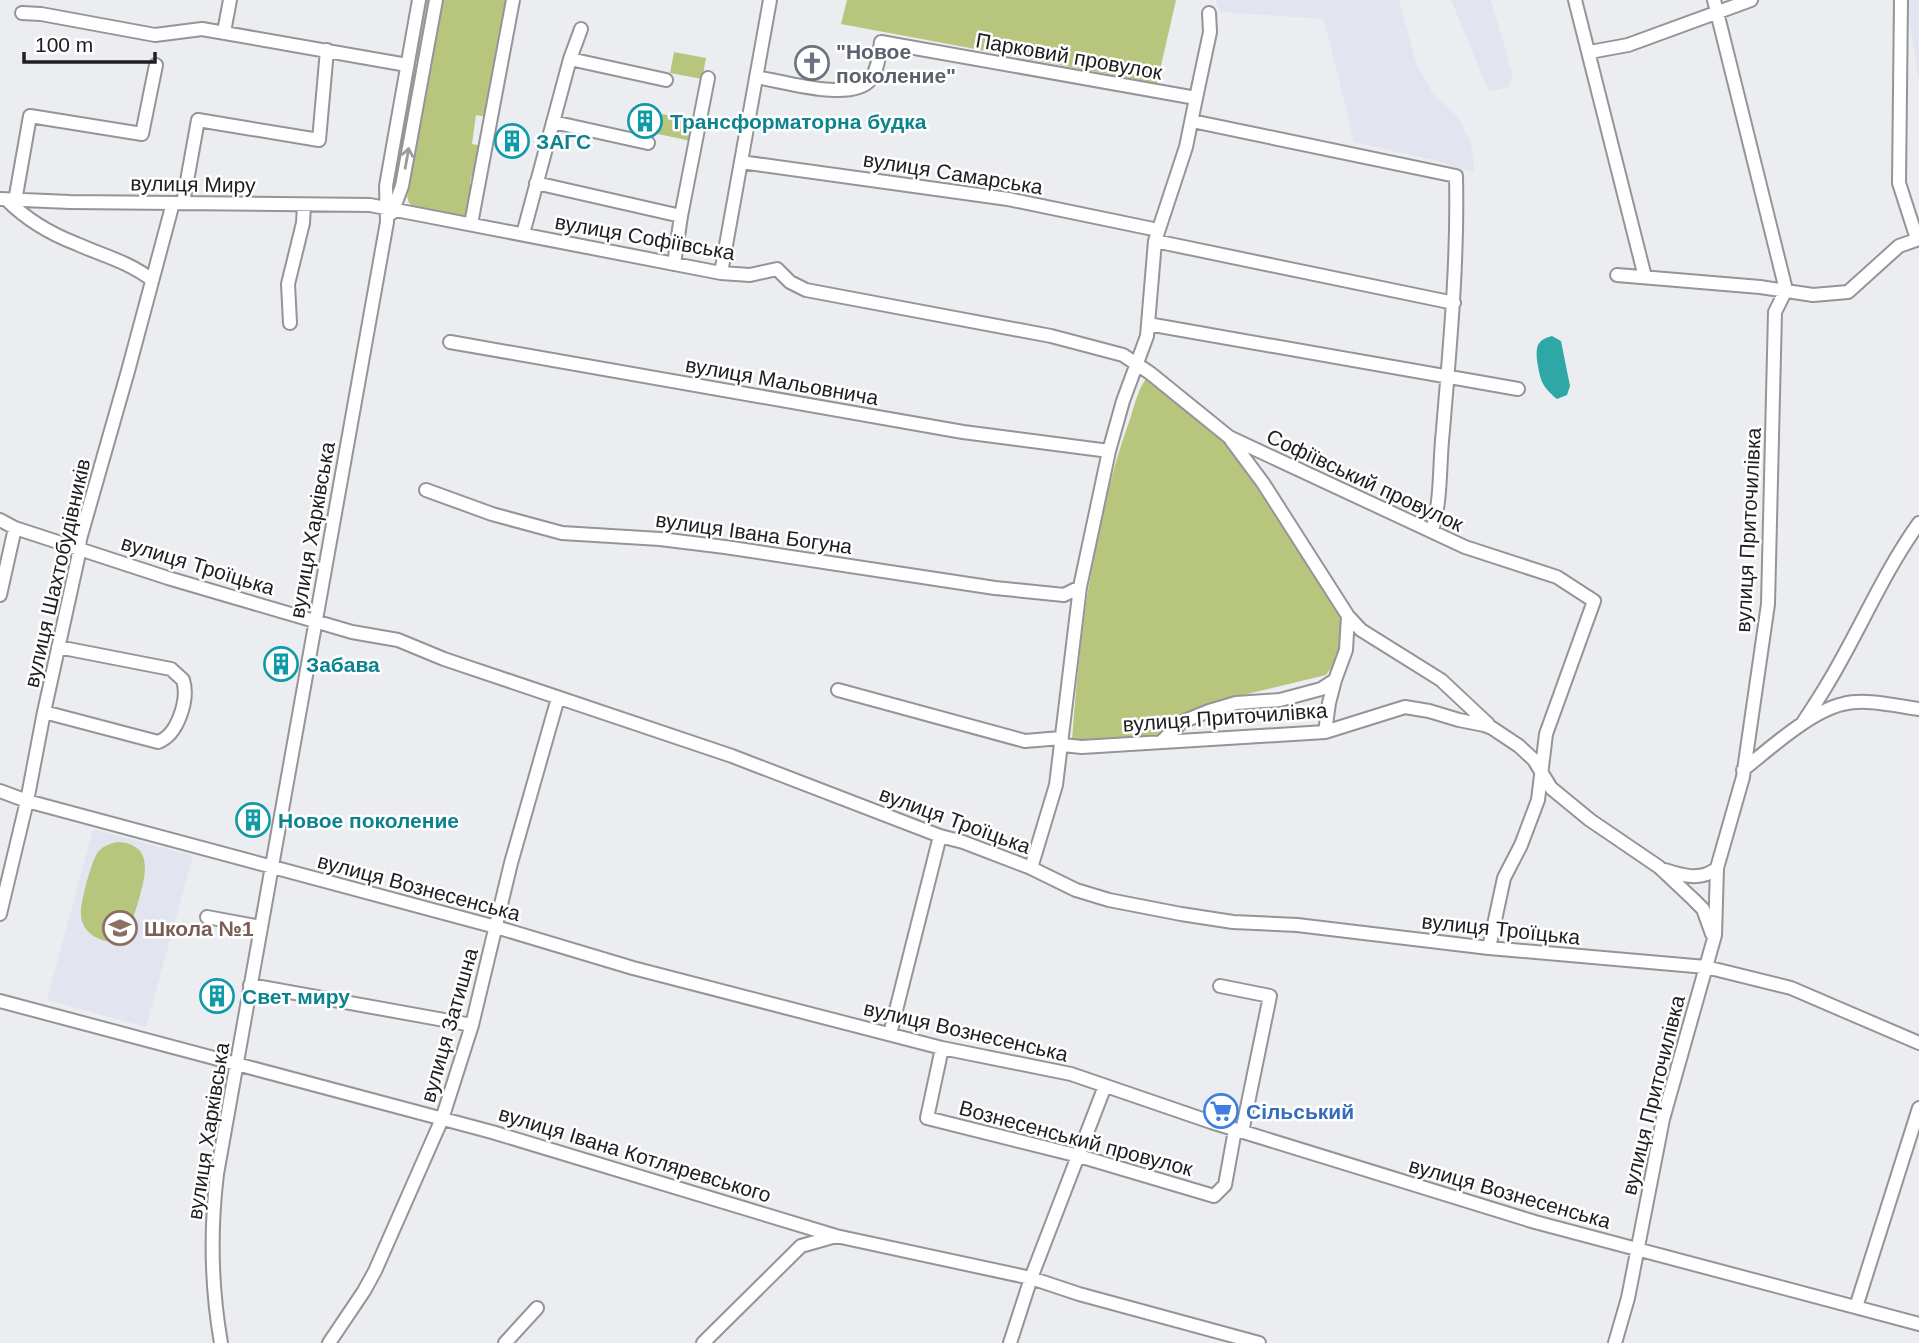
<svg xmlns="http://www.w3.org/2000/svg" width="1919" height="1343" font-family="Helvetica,sans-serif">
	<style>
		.built { fill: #e2e4f0 }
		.green { fill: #b8c57d }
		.water { fill: #2fa7a7 }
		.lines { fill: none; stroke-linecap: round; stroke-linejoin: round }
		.minor-casing { stroke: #949499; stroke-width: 16 }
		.minor { stroke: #fff; stroke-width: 12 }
		.oneway { stroke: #9b9b9c }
		.labels { text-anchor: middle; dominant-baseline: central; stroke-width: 5; stroke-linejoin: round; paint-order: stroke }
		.worship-label { font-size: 21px; font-weight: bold; fill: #5b616d; stroke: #fff; text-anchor: start }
		.street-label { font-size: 21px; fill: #202022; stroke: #fff }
		.culture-label { font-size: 21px; font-weight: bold; fill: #0d838f; stroke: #fff; text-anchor: start }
		.education-label { font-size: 21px; font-weight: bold; fill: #785e54; stroke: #fff; text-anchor: start }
		.shop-label { font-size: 21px; font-weight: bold; fill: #366cbe; stroke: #fff; text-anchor: start }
	</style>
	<rect width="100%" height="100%" fill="#ecedf1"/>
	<path class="built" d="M 1216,0 L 1399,0 L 1416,63 L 1433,94 L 1458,117 L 1471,144 L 1475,173 L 1437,161 L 1354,142 L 1324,19 L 1219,12 Z
		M 1451,0 L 1491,0 L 1513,76 L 1508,87 L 1489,92 Z
		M 1906,0 L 1919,0 L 1919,76 L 1918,76 Z
		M 93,829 L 193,856 L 146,1027 L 47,1000 Z"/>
	<path class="green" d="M 425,0 L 430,0 L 419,62 L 414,62 Z
		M 442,0 L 509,0 L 487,117 L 476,115 L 472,144 L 482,146 L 476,177 L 471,177 L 470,184 L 475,187 L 468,215 L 462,218 L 415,208 L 409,203 L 407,197 Z
		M 847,0 L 1176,0 L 1157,83 L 841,24 Z
		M 674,52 L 706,58 L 702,79 L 670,73 Z
		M 413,64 L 418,64 L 396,184 L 393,189 L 392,183 Z
		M 662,114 L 695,121 L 691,141 L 658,134 Z
		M 1153,372 L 1233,437 L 1321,574 L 1345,625 L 1337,660 L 1326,675 L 1214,702 L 1188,713 L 1161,736 L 1107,742 L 1072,740 C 1080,633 1093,521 1130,419 C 1136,402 1139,382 1153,372 Z
		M 117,842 C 154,844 146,873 139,899 C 133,919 124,953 95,937 C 87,932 81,924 81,915 C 80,903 91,862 98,852 C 103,846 109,844 117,842 Z"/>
	<path class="water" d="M 1552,336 L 1561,341 L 1570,386 L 1567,395 L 1557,399 C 1541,386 1540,379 1537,360 C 1536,346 1537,340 1552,336 Z"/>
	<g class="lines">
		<g class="minor-casing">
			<path id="minor" d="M 1575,0 L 1645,277
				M 1714,0 L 1786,290
				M 1901,0 L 1899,183 L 1917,239
				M 22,13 L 41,14 L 155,35 L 202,29 L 407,65
				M 224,32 L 230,0
				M 1590,52 L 1628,45 L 1751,0
				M 570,59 L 666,80
				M 756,77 C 783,81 852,103 871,79 C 878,69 879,55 881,42 L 1196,98 L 1210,32 L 1209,13
				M 1192,121 L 1456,176 C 1458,261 1450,345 1443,430 C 1439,464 1442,498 1432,531
				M 553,122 L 648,143
				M 741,162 L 1008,199 L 1158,230
				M 536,183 L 681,216 L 708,78
				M 0,199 L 70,202 L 370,205 L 721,273 L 750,275 L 777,269 L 790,282 L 806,290 L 1051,336 L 1123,355 L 1150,373 L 1229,437 L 1465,547 L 1557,577 L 1594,601 L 1546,734 L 1538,800 L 1521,845 L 1504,878 L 1489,948
				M 7,200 C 27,220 51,234 77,244 C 104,256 129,262 152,280
				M 15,201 L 30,116 L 142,134 L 156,65
				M 183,203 L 198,120 L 319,140 L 327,50
				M 392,213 L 402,186 L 436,0
				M 471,224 L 513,0
				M 523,234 L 570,59 L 581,29
				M 1155,241 L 1454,303
				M 674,264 L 681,216
				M 721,273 L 770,0
				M 1617,275 L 1760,287 L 1813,295 L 1848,292 L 1899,246 L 1919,239
				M 290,323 L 288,284 L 303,223 L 304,205
				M 1148,324 L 1518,389
				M 450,342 L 963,432 L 1109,451
				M 426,490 L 492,514 L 562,533 L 660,539 L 725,547 L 995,588 L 1064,595 L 1080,587
				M 0,520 L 15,528 L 168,578 L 352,632 L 398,640 L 444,659 L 732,756 L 940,836 L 963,842 L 1031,868 L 1076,890 L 1109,900 L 1181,914 L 1233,922 L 1297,925 L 1489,948 L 1706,967 L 1791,988 L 1919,1043
				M 0,595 L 15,528
				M 1348,616 L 1361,630 L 1441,680 L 1488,724
				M 838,690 L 1025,741 L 1061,738
				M 44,712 L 158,742 C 178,735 189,699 183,680 L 171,669 L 58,647
				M 1802,724 C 1811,710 1820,697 1828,683 C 1860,630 1883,573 1919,523
				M 1325,732 L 1329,703 L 1335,680
				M 1162,741 L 1182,722 L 1209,711 L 1236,703 L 1280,700 L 1321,689 L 1335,680 L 1346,650 L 1348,616 L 1263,483 L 1231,440
				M 1062,745 L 1082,747 L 1325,732 L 1405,707 L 1429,711 L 1459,720 L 1484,725 L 1492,728 L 1519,746 L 1534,760 L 1551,788 L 1590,820 L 1659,867 L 1694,900 L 1703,909 L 1712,934
				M 1743,770 C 1769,749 1811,711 1843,704 C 1866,698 1896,706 1919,709
				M 0,791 L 27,801 L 496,927 L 633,968 L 942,1048 L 1071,1074 L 1211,1122 L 1535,1222 L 1919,1324
				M 1031,868 L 1056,785 L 1080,587 L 1109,451 L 1123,401 L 1147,336 L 1155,241 L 1186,147 L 1196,98
				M 1665,870 C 1683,876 1702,881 1717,868
				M 0,914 L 27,801 L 44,712 L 78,558 L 80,539 L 128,371 L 173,203
				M 207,917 L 261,927
				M 250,985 L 472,1025
				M 1220,986 L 1270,996 L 1242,1132
				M 0,1001 L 492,1132 L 836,1236 L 1031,1278 L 1079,1294 L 1259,1343
				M 890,1034 L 940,836
				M 942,1048 L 927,1118 L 1079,1156 L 1214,1196 L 1225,1185 L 1235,1130
				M 1856,1307 L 1919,1108
				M 221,1343 C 211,1286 210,1232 217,1174 L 387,222 L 386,186 L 419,0
				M 329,1343 L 364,1291 L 375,1271 L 442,1119 L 472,1025 L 511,863 L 558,698
				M 505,1343 L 537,1308
				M 703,1343 L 801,1246 L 836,1236
				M 1010,1343 L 1031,1278 L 1105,1086
				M 1615,1343 L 1628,1298 L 1663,1119 L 1715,935 L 1717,868 L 1743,777 L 1768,604 L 1775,312 L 1786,290"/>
		</g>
		<use href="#minor" class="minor"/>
	</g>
	<defs><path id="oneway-shaft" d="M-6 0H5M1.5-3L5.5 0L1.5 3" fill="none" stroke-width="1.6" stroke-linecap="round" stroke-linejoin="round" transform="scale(1.75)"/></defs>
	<use class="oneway" href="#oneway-shaft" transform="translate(407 158) rotate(-80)"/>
	<defs>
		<g id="church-ring" transform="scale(1.75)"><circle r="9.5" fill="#fff" stroke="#6b7280" stroke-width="1.5"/><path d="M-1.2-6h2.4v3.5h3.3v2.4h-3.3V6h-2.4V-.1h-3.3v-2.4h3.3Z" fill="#6b7280"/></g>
		<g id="building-ring" transform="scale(1.75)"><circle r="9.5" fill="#fff" stroke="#0f9aa8" stroke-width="1.5"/><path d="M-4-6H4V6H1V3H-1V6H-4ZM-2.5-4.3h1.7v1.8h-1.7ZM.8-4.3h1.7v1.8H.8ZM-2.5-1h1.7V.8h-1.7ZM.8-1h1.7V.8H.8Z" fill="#0f9aa8"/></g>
		<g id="school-ring" transform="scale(1.75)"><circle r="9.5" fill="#fff" stroke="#8d6e63" stroke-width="1.5"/><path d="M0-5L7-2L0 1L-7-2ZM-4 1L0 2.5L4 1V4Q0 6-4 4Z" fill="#8d6e63"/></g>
		<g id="supermarket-ring" transform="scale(1.75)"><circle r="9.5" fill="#fff" stroke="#3f7fe0" stroke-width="1.5"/><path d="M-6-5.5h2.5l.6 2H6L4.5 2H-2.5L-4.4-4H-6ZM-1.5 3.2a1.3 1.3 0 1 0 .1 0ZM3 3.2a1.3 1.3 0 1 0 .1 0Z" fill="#3f7fe0"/></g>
	</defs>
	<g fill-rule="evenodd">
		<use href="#church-ring" x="812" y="63"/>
		<use href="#building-ring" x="645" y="121"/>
		<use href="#building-ring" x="512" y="141"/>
		<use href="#building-ring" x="281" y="664"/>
		<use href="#building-ring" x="253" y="820"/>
		<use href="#school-ring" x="120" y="928"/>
		<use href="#building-ring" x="217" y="996"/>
		<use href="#supermarket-ring" x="1221" y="1111"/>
	</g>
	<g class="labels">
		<g class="worship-label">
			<text x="836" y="51">"Новое<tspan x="836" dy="24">поколение"</tspan></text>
		</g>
		<g class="street-label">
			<text transform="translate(1069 56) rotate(10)">Парковий провулок</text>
			<text transform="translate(953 173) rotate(9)">вулиця Самарська</text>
			<text transform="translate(193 184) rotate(1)">вулиця Миру</text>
			<text transform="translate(645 237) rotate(10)">вулиця Софіївська</text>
			<text transform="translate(782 381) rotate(10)">вулиця Мальовнича</text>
			<text transform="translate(1365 480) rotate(25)">Софіївський провулок</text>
			<text transform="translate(312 530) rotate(-80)">вулиця Харківська</text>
			<text transform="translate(1748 530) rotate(-87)">вулиця Приточилівка</text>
			<text transform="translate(754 533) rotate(8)">вулиця Івана Богуна</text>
			<text transform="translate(198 565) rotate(17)">вулиця Троїцька</text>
			<text transform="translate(57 573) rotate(-77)">вулиця Шахтобудівників</text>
			<text transform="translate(1225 717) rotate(-4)">вулиця Приточилівка</text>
			<text transform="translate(955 820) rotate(20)">вулиця Троїцька</text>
			<text transform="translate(419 887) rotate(15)">вулиця Вознесенська</text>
			<text transform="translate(1501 929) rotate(6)">вулиця Троїцька</text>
			<text transform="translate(449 1025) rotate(-74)">вулиця Затишна</text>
			<text transform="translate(966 1031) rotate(13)">вулиця Вознесенська</text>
			<text transform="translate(1653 1095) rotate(-76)">вулиця Приточилівка</text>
			<text transform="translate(208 1131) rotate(-81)">вулиця Харківська</text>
			<text transform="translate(1076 1138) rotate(15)">Вознесенський провулок</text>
			<text transform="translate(635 1154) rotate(17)">вулиця Івана Котляревського</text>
			<text transform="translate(1510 1193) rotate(16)">вулиця Вознесенська</text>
		</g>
		<g class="culture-label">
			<text x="670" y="121">Трансформаторна будка</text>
			<text x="536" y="141">ЗАГС</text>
			<text x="306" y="664">Забава</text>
			<text x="278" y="820">Новое поколение</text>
			<text x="242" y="996">Свет миру</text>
		</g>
		<g class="education-label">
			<text x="144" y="928">Школа №1</text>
		</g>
		<g class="shop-label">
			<text x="1246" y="1111">Сільський</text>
		</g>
	</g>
	<path d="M24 52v10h131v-10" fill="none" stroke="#202022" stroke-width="3.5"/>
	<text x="35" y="52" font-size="21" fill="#202022" stroke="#ffffff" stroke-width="5" paint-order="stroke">100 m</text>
</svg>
